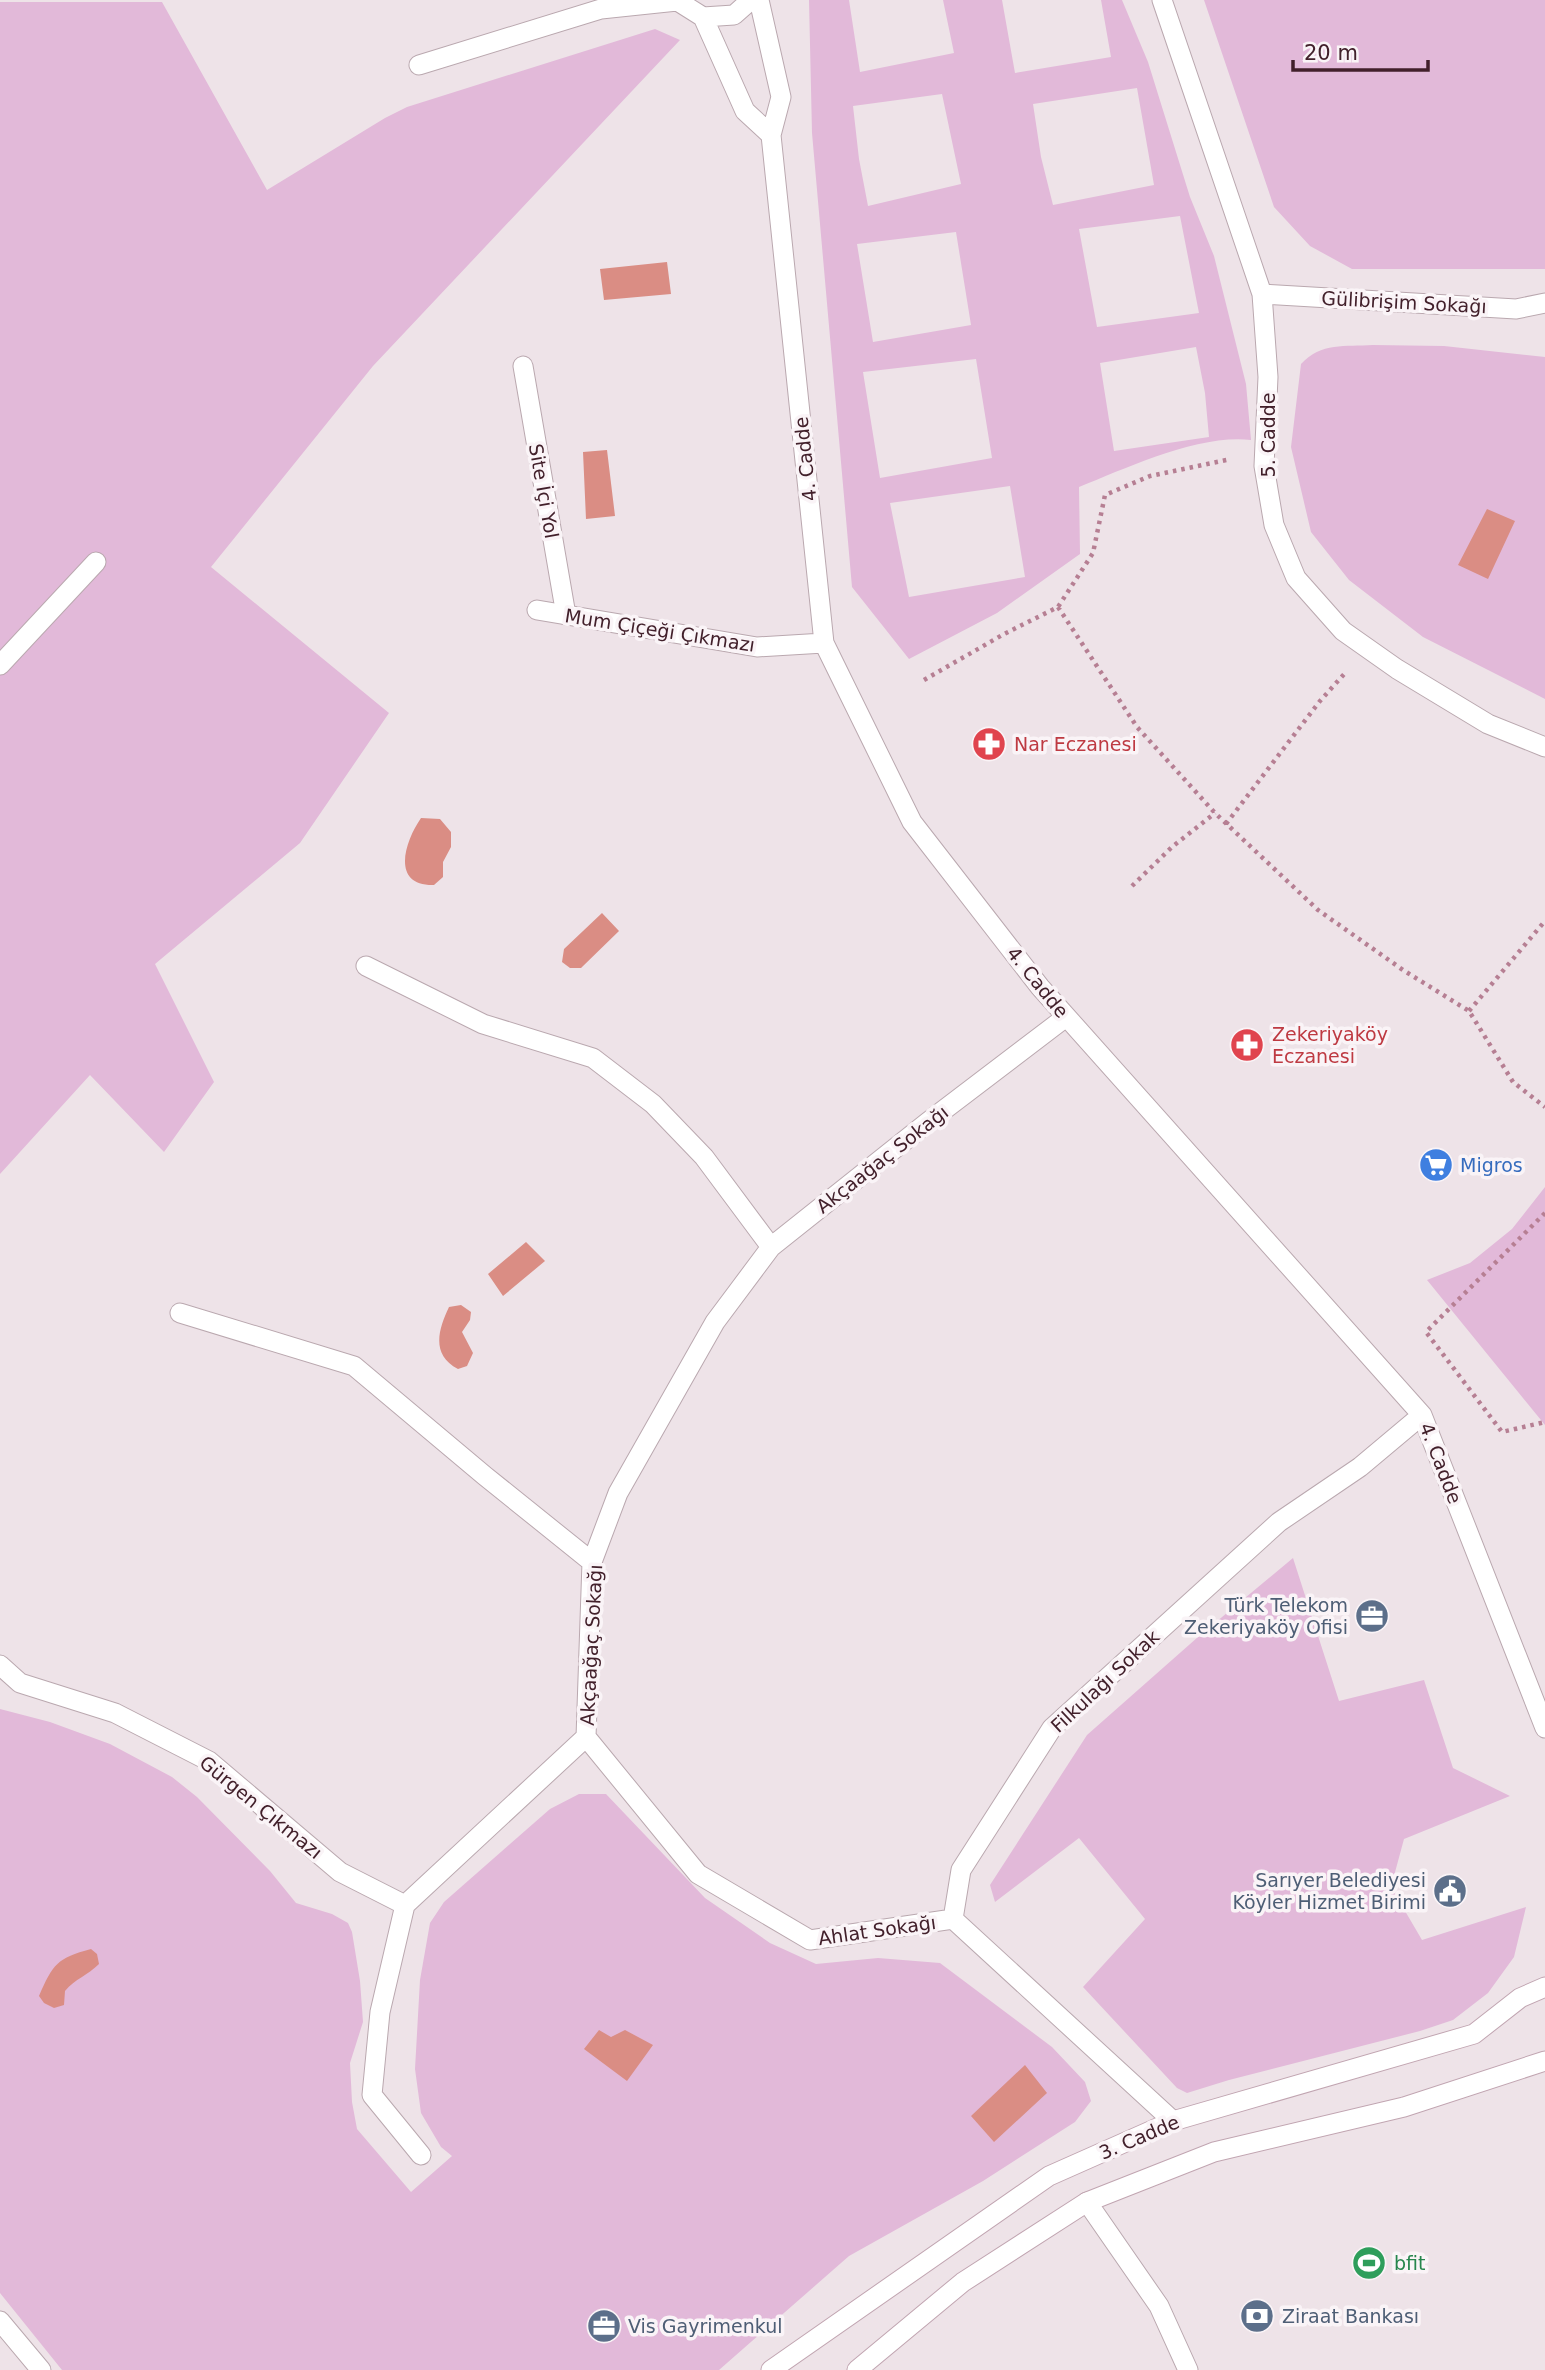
<svg xmlns="http://www.w3.org/2000/svg" width="1545" height="2370" font-family="'DejaVu Sans',sans-serif">
	<style>
		.green { fill: #e2b9d9; fill-rule: evenodd }
		.water { fill: #da8d84 }
		.lines { fill: none; stroke-linecap: round; stroke-linejoin: round }
		.service-casing { stroke: #baa8af; stroke-width: 21 }
		.minor-casing { stroke: #baa8af; stroke-width: 21 }
		.secondary-casing { stroke: #c1a5b1; stroke-width: 21 }
		.path { stroke: #b67f93; stroke-width: 4.5; stroke-dasharray: 3.5 5; stroke-linecap: butt }
		.service { stroke: #fff; stroke-width: 19 }
		.minor { stroke: #fff; stroke-width: 19 }
		.secondary { stroke: #fff; stroke-width: 19 }
		.labels { text-anchor: middle; dominant-baseline: central; stroke-width: 7; stroke-linejoin: round; paint-order: stroke }
		.street-label { font-size: 19px; fill: #42202b; stroke: #faf4f7 }
		.health-label { font-size: 19px; fill: #be3a42; stroke: #faf4f7; text-anchor: start }
		.shop-label { font-size: 19px; fill: #366cbe; stroke: #faf4f7; text-anchor: start }
		.service-label { font-size: 19px; fill: #4e5e75; stroke: #faf4f7; text-anchor: end }
		.leisure-label { font-size: 19px; fill: #27864d; stroke: #faf4f7; text-anchor: start }
	</style>
	<rect width="100%" height="100%" fill="#eee3e8"/>
	<path class="green" d="M 809,0 L 849,0 L 860,72 L 954,53 L 943,0 L 1002,0 L 1015,73 L 1111,57 L 1101,0 L 1122,0 L 1148,62 L 1190,197 L 1214,256 L 1246,384 L 1251,440 C 1198,434 1127,468 1079,487 L 1080,554 L 997,613 L 909,659 L 852,587 L 812,133 ZM 1137,88 L 1154,185 L 1053,205 L 1041,157 L 1033,104 ZM 942,94 L 961,184 L 868,206 L 859,159 L 853,106 ZM 1180,216 L 1199,313 L 1097,327 L 1079,229 ZM 956,232 L 971,325 L 873,342 L 857,244 ZM 1196,347 L 1205,393 L 1209,437 L 1114,451 L 1100,363 ZM 976,359 L 992,458 L 880,478 L 863,372 ZM 1010,486 L 1025,577 L 909,597 L 890,503 Z
		M 1204,0 L 1545,0 L 1545,269 L 1352,269 L 1310,246 L 1274,207 Z
		M 0,2 L 162,2 L 267,190 L 385,118 L 407,107 L 655,29 L 680,40 L 373,366 L 211,567 L 389,713 L 300,843 L 155,964 L 214,1082 L 164,1152 L 90,1075 L 0,1174 Z
		M 1373,345 L 1444,346 L 1545,357 L 1545,699 L 1423,637 L 1349,580 L 1311,532 L 1291,447 L 1301,364 C 1321,342 1345,347 1373,345 Z
		M 1545,1187 L 1545,1425 L 1427,1280 L 1470,1263 L 1512,1229 Z
		M 1293,1558 L 1339,1701 L 1424,1680 L 1453,1768 L 1510,1796 L 1404,1839 L 1391,1887 L 1422,1940 L 1526,1907 L 1514,1957 L 1488,1993 L 1453,2020 L 1420,2031 L 1229,2080 L 1187,2093 L 1177,2088 L 1083,1987 L 1145,1919 L 1079,1838 L 995,1902 L 990,1885 L 1087,1735 L 1198,1637 Z
		M 0,1709 L 50,1722 L 110,1744 L 172,1777 L 197,1797 L 270,1871 L 296,1903 L 332,1914 L 348,1923 L 352,1932 L 360,1981 L 363,2022 L 350,2063 L 352,2102 L 357,2129 L 411,2192 L 452,2156 L 441,2147 L 421,2113 L 415,2069 L 420,1980 L 430,1923 L 444,1902 L 550,1809 L 579,1794 L 606,1794 L 705,1898 L 770,1943 L 816,1964 L 878,1958 L 940,1963 L 1052,2047 L 1085,2082 L 1091,2101 L 1075,2122 L 983,2181 L 849,2256 L 719,2370 L 62,2370 L 0,2293 Z"/>
	<path class="water" d="M 667,262 L 671,294 L 604,300 L 600,269 Z
		M 607,450 L 615,516 L 586,519 L 583,452 Z
		M 1487,509 L 1515,521 L 1488,579 L 1458,565 Z
		M 421,818 L 440,819 L 451,832 L 451,847 L 443,862 L 443,877 L 434,885 C 390,886 405,841 421,818 Z
		M 602,913 L 619,931 L 581,968 L 570,968 L 562,962 L 564,949 Z
		M 526,1242 L 545,1261 L 503,1296 L 488,1274 Z
		M 461,1305 L 471,1312 L 470,1320 L 462,1332 L 473,1353 L 467,1366 L 458,1369 C 431,1355 438,1330 449,1307 Z
		M 91,1949 L 97,1954 L 99,1964 C 88,1975 75,1979 65,1991 L 64,2005 L 54,2008 L 44,2003 L 39,1996 C 53,1964 57,1958 91,1949 Z
		M 599,2030 L 611,2037 L 625,2030 L 653,2045 L 627,2081 L 584,2049 Z
		M 1025,2065 L 1047,2093 L 994,2142 L 971,2116 Z"/>
	<g class="lines">
		<g class="service-casing">
			<path id="service" d="M 523,366 L 566,615"/>
		</g>
		<g class="minor-casing">
			<path id="minor" d="M 676,0 L 703,17 L 734,15 L 751,0
				M 759,0 L 781,97 L 771,135 L 824,643 L 912,822 L 1040,987 L 1422,1415 L 1545,1728
				M 1162,0 L 1262,294 L 1268,377 L 1264,466 L 1274,525 L 1296,578 L 1343,631 L 1397,669 L 1488,724 L 1545,747
				M 703,17 L 745,111 L 771,135
				M 419,65 L 601,9 L 677,1
				M 1262,294 L 1516,309 L 1545,303
				M 537,610 L 757,647 L 824,643
				M 0,665 L 96,562
				M 366,966 L 483,1024 L 593,1058 L 653,1104 L 704,1157 L 771,1247
				M 180,1313 L 354,1366 L 485,1476 L 592,1562
				M 0,1665 L 20,1683 L 115,1713 L 209,1761 L 340,1872 L 405,1905
				M 586,1737 L 698,1874 L 810,1940 L 953,1919 L 1173,2121
				M 953,1919 L 961,1870 L 1052,1728 L 1279,1522 L 1360,1467 L 1422,1415
				M 421,2155 L 372,2095 L 380,2012 L 405,1905 L 586,1737 L 592,1562 L 618,1493 L 715,1322 L 771,1247 L 928,1122 L 1066,1017
				M 1087,2202 L 1159,2306 L 1188,2370
				M 0,2321 L 41,2370"/>
		</g>
		<g class="secondary-casing">
			<path id="secondary" d="M 771,2370 L 1049,2176 L 1173,2121 L 1474,2034 L 1520,1998 L 1545,1987
				M 857,2370 L 963,2282 L 1087,2202 L 1214,2152 L 1404,2107 L 1545,2061"/>
		</g>
		<path class="path" d="M 1058,607 L 1137,727 L 1215,813 L 1318,910 L 1403,970 L 1469,1011 L 1513,1082 L 1545,1107
			M 924,680 L 1004,634 L 1058,607 L 1093,553 L 1105,495 L 1150,476 L 1231,459
			M 1226,824 L 1320,701 L 1346,672
			M 1132,886 L 1172,847 L 1215,813
			M 1469,1011 L 1545,921
			M 1545,1213 L 1426,1332 L 1502,1432 L 1545,1422"/>
		<use href="#service" class="service"/>
		<use href="#minor" class="minor"/>
		<use href="#secondary" class="secondary"/>
	</g>
	<defs>
		<g id="pharmacy-disc" transform="scale(1.75)"><circle r="9.5" fill="#e0444e" stroke="#faf4f7"/><path d="M-2-6h4v4h4v4h-4v4h-4v-4h-4v-4h4Z" fill="#fff"/></g>
		<g id="supermarket-disc" transform="scale(1.75)"><circle r="9.5" fill="#3f7fe0" stroke="#faf4f7"/><path d="M-6-5.5h2.5l.6 2H6L4.5 2H-2.5L-4.4-4H-6ZM-1.5 3.2a1.3 1.3 0 1 0 .1 0ZM3 3.2a1.3 1.3 0 1 0 .1 0Z" fill="#fff"/></g>
		<g id="office-disc" transform="scale(1.75)"><circle r="9.5" fill="#5c6f8a" stroke="#faf4f7"/><path d="M-6-3h4V-5.5h4V-3h4V5H-6ZM-1-4.5V-3h2v-1.5ZM-6 0V1H6V0Z" fill="#fff"/></g>
		<g id="civic-disc" transform="scale(1.75)"><circle r="9.5" fill="#5c6f8a" stroke="#faf4f7"/><path d="M-.6-6.5H3V-4.5H.6V-3L4-1V1h2V6H-6V1h2V-1L-.6-3ZM-1.2 2.5V6h2.4V2.5Z" fill="#fff"/></g>
		<g id="stadium-disc" transform="scale(1.75)"><circle r="9.5" fill="#2e9e5b" stroke="#faf4f7"/><path d="M0-5a6.5 5 0 1 0 0 10a6.5 5 0 1 0 0-10ZM-3.5-1.8h7v3.6h-7Z" fill="#fff"/></g>
		<g id="bank-disc" transform="scale(1.75)"><circle r="9.5" fill="#5c6f8a" stroke="#faf4f7"/><path d="M-6-4H6V4H-6ZM0-2.3a2.3 2.3 0 1 0 0 4.6a2.3 2.3 0 1 0 0-4.6Z" fill="#fff"/></g>
	</defs>
	<g fill-rule="evenodd">
		<use href="#pharmacy-disc" x="989" y="744"/>
		<use href="#pharmacy-disc" x="1247" y="1045"/>
		<use href="#supermarket-disc" x="1436" y="1165"/>
		<use href="#office-disc" x="1372" y="1616"/>
		<use href="#civic-disc" x="1450" y="1891"/>
		<use href="#stadium-disc" x="1369" y="2263"/>
		<use href="#bank-disc" x="1257" y="2316"/>
		<use href="#office-disc" x="604" y="2326"/>
	</g>
	<g class="labels">
		<g class="street-label">
			<text transform="translate(1404 302) rotate(3)">Gülibrişim Sokağı</text>
			<text transform="translate(1268 435) rotate(-90)">5. Cadde</text>
			<text transform="translate(805 459) rotate(-96)">4. Cadde</text>
			<text transform="translate(544 491) rotate(80)">Site İçi Yol</text>
			<text transform="translate(660 630) rotate(9)">Mum Çiçeği Çıkmazı</text>
			<text transform="translate(1038 982) rotate(51)">4. Cadde</text>
			<text transform="translate(882 1159) rotate(-38)">Akçaağaç Sokağı</text>
			<text transform="translate(1441 1463) rotate(69)">4. Cadde</text>
			<text transform="translate(591 1645) rotate(-87)">Akçaağaç Sokağı</text>
			<text transform="translate(1105 1681) rotate(-43)">Filkulağı Sokak</text>
			<text transform="translate(261 1807) rotate(39)">Gürgen Çıkmazı</text>
			<text transform="translate(877 1930) rotate(-8)">Ahlat Sokağı</text>
			<text transform="translate(1139 2137) rotate(-23)">3. Cadde</text>
		</g>
		<g class="health-label">
			<text x="1014" y="744">Nar Eczanesi</text>
			<text x="1272" y="1034">Zekeriyaköy<tspan x="1272" dy="22">Eczanesi</tspan></text>
		</g>
		<g class="shop-label">
			<text x="1460" y="1165">Migros</text>
		</g>
		<g class="service-label">
			<text x="1348" y="1605">Türk Telekom<tspan x="1348" dy="22">Zekeriyaköy Ofisi</tspan></text>
			<text x="1426" y="1880">Sarıyer Belediyesi<tspan x="1426" dy="22">Köyler Hizmet Birimi</tspan></text>
			<text x="1282" y="2316" text-anchor="start">Ziraat Bankası</text>
			<text x="628" y="2326" text-anchor="start">Vis Gayrimenkul</text>
		</g>
		<g class="leisure-label">
			<text x="1394" y="2263">bfit</text>
		</g>
	</g>
	<path d="M1293 60v10h135v-10" fill="none" stroke="#42202b" stroke-width="3.5"/>
	<text x="1304" y="60" font-size="21" fill="#42202b" stroke="#faf4f7" stroke-width="5" paint-order="stroke">20 m</text>
</svg>
